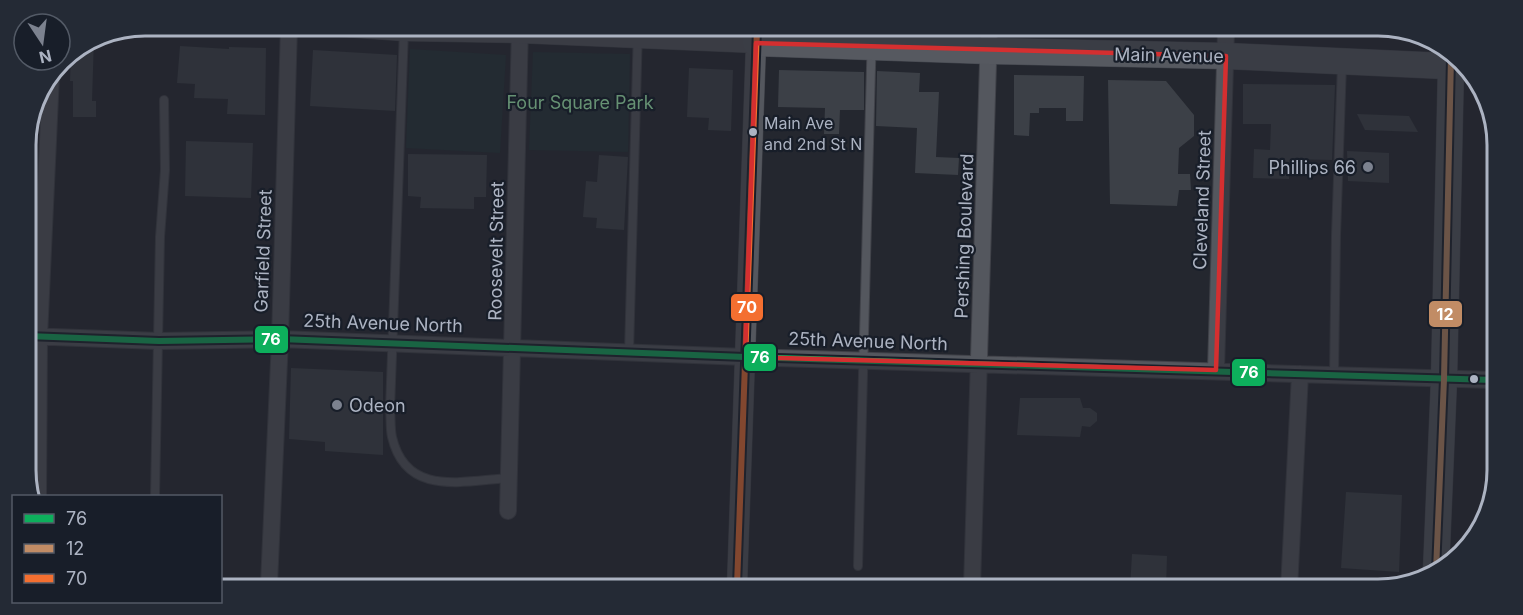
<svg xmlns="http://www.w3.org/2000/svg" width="1523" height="615" font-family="Inter,sans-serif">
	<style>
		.green { fill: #223135 }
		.building { fill: #3c4047 }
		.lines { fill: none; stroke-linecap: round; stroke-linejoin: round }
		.service-casing { stroke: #404249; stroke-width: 10 }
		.minor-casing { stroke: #404249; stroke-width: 18 }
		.tertiary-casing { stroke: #404249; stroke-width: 21 }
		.primary-casing { stroke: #41444c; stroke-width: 27 }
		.service { stroke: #54575e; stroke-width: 8 }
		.minor { stroke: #54575e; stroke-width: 16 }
		.tertiary { stroke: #54575e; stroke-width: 20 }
		.primary { stroke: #565960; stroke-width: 26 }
		.bus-1-casing { stroke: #181e29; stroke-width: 10 }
		.bus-2-casing { stroke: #181e29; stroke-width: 10 }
		.bus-3-casing { stroke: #181e29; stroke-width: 10 }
		.bus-1 { stroke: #0daf5c; stroke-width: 6 }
		.bus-2 { stroke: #c18c65; stroke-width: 6 }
		.bus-3 { stroke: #f46f30; stroke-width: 6 }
		.marked { fill: none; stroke: #d42f30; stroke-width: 4.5; stroke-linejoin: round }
		.bus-dot { fill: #acb3c2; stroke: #181e29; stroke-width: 2 }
		.poi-dot { fill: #7c828f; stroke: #181e29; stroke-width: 2 }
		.labels { text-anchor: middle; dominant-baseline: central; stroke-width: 4.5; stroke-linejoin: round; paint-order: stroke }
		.bus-label { font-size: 16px; fill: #acb3c2; stroke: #181e29; text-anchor: start }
		.street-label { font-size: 18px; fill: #acb3c2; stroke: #181e29 }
		.park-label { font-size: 18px; fill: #669173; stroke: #181e29 }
		.poi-label { font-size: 18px; fill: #acb3c2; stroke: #181e29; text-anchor: end }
		.rim { fill: none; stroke: #acb3c2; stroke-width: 3 }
		.line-badge { stroke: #181e29; stroke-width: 2 }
		.badge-label { font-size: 16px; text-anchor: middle; font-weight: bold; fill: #fff }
	</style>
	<rect width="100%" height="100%" fill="#24272f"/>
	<path class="green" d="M 410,49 L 506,55 L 500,153 L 406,148 Z
		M 533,52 L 630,54 L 628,152 L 529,150 Z"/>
	<path class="building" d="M 94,38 L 92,101 L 96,101 L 96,117 L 73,117 L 73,81 L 70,81 L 71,52 Z
		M 180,46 L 229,49 L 229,47 L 266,48 L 265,115 L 227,114 L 228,99 L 194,98 L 195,84 L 177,83 Z
		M 313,50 L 397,55 L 395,111 L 310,106 Z
		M 689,68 L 733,70 L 731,131 L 708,130 L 709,118 L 687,117 Z
		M 779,70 L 864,72 L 864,110 L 840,110 L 839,134 L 824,134 L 825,108 L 778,107 Z
		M 877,71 L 920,73 L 919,92 L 939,92 L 936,157 L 959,158 L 958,175 L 915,173 L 917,128 L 876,126 Z
		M 1014,75 L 1084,76 L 1083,121 L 1066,121 L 1066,108 L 1039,108 L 1039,113 L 1030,113 L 1029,136 L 1014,135 Z
		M 1108,80 L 1166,81 L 1194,115 L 1194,136 L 1179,148 L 1178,174 L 1190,174 L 1191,190 L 1179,190 L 1177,206 L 1110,204 Z
		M 1243,84 L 1335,85 L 1332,160 L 1290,159 L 1289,179 L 1253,178 L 1254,149 L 1270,150 L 1271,124 L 1243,124 Z
		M 1357,114 L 1409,116 L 1418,132 L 1365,130 Z
		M 186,141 L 253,143 L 251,198 L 185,196 Z
		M 1347,151 L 1389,153 L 1389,183 L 1348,181 Z
		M 408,154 L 487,155 L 486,197 L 474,197 L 474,209 L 420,208 L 421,197 L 408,196 Z
		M 599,155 L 628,157 L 624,230 L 596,228 L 597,218 L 583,217 L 586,181 L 597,182 Z
		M 291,368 L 383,372 L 383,455 L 325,451 L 325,442 L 289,439 Z
		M 1020,398 L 1080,398 L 1083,408 L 1090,408 L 1097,413 L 1097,421 L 1090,427 L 1082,426 L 1080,437 L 1017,435 Z
		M 1346,492 L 1402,495 L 1399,572 L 1341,568 Z
		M 1132,554 L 1167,556 L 1166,588 L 1130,588 Z"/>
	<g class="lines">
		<g class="service-casing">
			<path id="service" d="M 404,30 L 390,409 C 391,418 390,428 392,437 C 406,497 462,481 509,478
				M 629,352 L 638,28
				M 1334,376 L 1336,235 L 1342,64
				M 155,496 L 160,237 L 165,170 L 164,100
				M 858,566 L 872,29"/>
		</g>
		<g class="minor-casing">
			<path id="minor" d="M 27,336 L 159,341 L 280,339 L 745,357 L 1493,380
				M 1216,370 L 1226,31
				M 38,496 L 39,337 L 51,75
				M 508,511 L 520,27
				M 269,584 L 280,339 L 289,26
				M 972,587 L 989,30
				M 1289,589 L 1300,374"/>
		</g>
		<g class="tertiary-casing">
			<path id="tertiary" d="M 332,26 L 404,31 L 519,33 L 756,43 L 737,586"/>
		</g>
		<g class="primary-casing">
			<path id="primary" d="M 757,29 L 756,43 L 989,51 L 1226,56 L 1467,67
				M 1436,571 L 1444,379 L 1451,66"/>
		</g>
		<use href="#service" class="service"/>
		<use href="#minor" class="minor"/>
		<use href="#tertiary" class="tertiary"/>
		<use href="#primary" class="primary"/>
		<g class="bus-1-casing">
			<path id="bus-1" d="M 27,336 L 159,341 L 280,339 L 745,357 L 1493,380"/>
		</g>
		<g class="bus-2-casing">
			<path id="bus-2" d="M 1436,571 L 1444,379 L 1451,57"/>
		</g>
		<g class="bus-3-casing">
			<path id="bus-3" d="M 737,586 L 757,29"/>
		</g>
		<use href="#bus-1" class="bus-1"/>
		<use href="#bus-2" class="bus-2"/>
		<use href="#bus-3" class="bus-3"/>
	</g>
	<path d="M0 0H1523V615H0ZM 756,43 L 1226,56 L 1216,370 L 745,357 Z" fill="#24272f" fill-opacity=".55" fill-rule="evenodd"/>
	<path class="marked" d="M 756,43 L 1226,56 L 1216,370 L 745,357 Z"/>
	<g class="bus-dot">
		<circle cx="753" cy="132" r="5"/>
		<circle cx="1474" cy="379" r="5"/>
	</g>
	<g class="poi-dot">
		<circle cx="1368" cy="167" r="6"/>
		<circle cx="337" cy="405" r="6"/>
	</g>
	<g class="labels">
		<g class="bus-label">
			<text x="764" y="123">Main Ave<tspan x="764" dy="21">and 2nd St N</tspan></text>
		</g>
		<g class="street-label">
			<text transform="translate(1169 55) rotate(1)">Main Avenue</text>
			<text transform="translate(1202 200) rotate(-88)">Cleveland Street</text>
			<text transform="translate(964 236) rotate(-88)">Pershing Boulevard</text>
			<text transform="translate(263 251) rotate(-88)">Garfield Street</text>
			<text transform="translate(496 251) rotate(-89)">Roosevelt Street</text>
			<text transform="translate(383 323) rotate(2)">25th Avenue North</text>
			<text transform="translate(868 341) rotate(2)">25th Avenue North</text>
		</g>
		<g class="park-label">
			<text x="580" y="102">Four Square Park</text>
		</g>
		<g class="poi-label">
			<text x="1356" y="167">Phillips 66</text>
			<text x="349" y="405" text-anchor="start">Odeon</text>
		</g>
	</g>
	<path d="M0 0H1523V615H0ZM145 36H1378A109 109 0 0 1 1487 145V470A109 109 0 0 1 1378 579H145A109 109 0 0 1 36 470V145A109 109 0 0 1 145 36Z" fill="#242a35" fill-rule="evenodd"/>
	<path class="rim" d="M145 36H1378A109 109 0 0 1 1487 145V470A109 109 0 0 1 1378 579H145A109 109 0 0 1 36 470V145A109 109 0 0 1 145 36Z"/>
	<g class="line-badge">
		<rect x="730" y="293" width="34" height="29" rx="6" fill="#f46f30"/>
		<rect x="1428" y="300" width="35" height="28" rx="6" fill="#c18c65"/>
		<rect x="254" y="325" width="35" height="29" rx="6" fill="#0daf5c"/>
		<rect x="743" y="343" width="34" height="29" rx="6" fill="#0daf5c"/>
		<rect x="1231" y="358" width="35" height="29" rx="6" fill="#0daf5c"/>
	</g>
	<g class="badge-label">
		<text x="747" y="313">70</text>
		<text x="1445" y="320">12</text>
		<text x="271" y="345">76</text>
		<text x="760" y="363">76</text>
		<text x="1249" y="378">76</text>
	</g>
	<rect x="12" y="495" width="210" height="108" fill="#181e29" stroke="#535a66" stroke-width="1.5"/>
	<rect x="24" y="514" width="30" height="9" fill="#0daf5c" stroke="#535a66" stroke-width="1.5"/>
	<text x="66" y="525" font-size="18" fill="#acb3c2">76</text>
	<rect x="24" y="544" width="30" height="9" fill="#c18c65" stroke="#535a66" stroke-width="1.5"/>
	<text x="66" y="555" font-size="18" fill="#acb3c2">12</text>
	<rect x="24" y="574" width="30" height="9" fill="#f46f30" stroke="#535a66" stroke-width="1.5"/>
	<text x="66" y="585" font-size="18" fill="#acb3c2">70</text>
	<g transform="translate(42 42) rotate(167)"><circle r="28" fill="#181e29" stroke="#535a66" stroke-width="1.5"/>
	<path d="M0-4.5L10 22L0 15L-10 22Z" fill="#7c828f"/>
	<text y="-9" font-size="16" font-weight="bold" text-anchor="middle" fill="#acb3c2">N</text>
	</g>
</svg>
